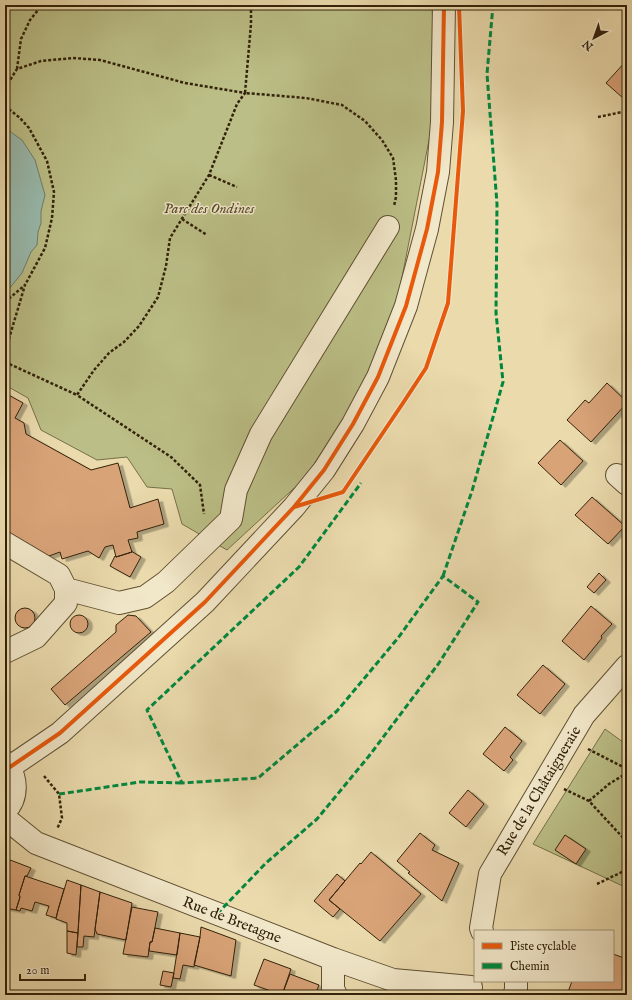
<svg xmlns="http://www.w3.org/2000/svg" width="632" height="1000" font-family="'IM FELL English',serif">
	<style>
		.green { fill: #bbbe86; stroke: #767048 }
		.water { fill: #98baad; stroke: #6f7d6c }
		.building { fill: #d9a378; stroke: #32220a; filter: url(#shadow) }
		.lines { fill: none; stroke-linecap: round; stroke-linejoin: round }
		.minor-casing { stroke: #605032; stroke-width: 24 }
		.path { stroke: #32220a; stroke-width: 2.5; stroke-dasharray: 3 2; stroke-linecap: butt }
		.minor { stroke: #f1e7c9; stroke-width: 22 }
		.quiet { stroke: #00873e; stroke-width: 3; stroke-dasharray: 6 3; stroke-linecap: butt }
		.cycleway-casing { stroke: #f1e7c9; stroke-width: 6 }
		.cycleway { stroke: #e8590c; stroke-width: 4 }
		.labels { text-anchor: middle; dominant-baseline: central; stroke-width: 3; stroke-linejoin: round; paint-order: stroke }
		.park-label { font-size: 15px; font-style: italic; fill: #544929; stroke: #f1e7c9 }
		.street-label { font-size: 15px; fill: #32220a; stroke: #f1e7c9 }
	</style>
	<defs>
		<filter id="shadow"><feDropShadow dx="4.5" dy="2.5" stdDeviation="0" flood-color="#0004"/></filter>
	</defs>
	<rect width="100%" height="100%" fill="#eadaac"/>
	<filter id="stains"><feTurbulence type="fractalNoise" baseFrequency=".005" numOctaves="4"/><feColorMatrix values="0 0 0 0 .2 0 0 0 0 .09 0 0 0 0 .02 0 0 0 .5 -.17"/></filter>
	<radialGradient id="worn" r=".72"><stop offset=".6" stop-color="#630" stop-opacity="0"/><stop offset="1" stop-color="#630" stop-opacity=".3"/></radialGradient>
	<path class="green" d="M 5,5 L 432,5 L 433,26 L 432,125 L 395,313 L 372,364 L 346,417 L 304,479 L 227,550 L 182,524 L 172,489 L 147,487 L 127,457 L 97,460 L 41,430 L 28,398 L 5,385 Z
		M 605,729 L 627,745 L 627,888 L 533,844 Z"/>
	<path class="water" d="M 5,126 L 12,133 L 22,140 L 35,160 L 45,195 L 41,211 L 41,223 L 38,232 L 37,245 L 31,252 L 22,273 L 9,289 L 5,292 Z"/>
	<path class="building" d="M 627,60 L 627,94 L 623,98 L 606,83 Z
		M 607,383 L 627,402 L 627,403 L 591,442 L 567,420 L 585,400 L 589,403 Z
		M 5,393 L 23,403 L 15,418 L 24,423 L 26,434 L 91,470 L 118,463 L 130,508 L 158,499 L 164,524 L 137,532 L 138,538 L 128,540 L 132,552 L 116,557 L 113,545 L 105,547 L 99,558 L 88,551 L 62,559 L 60,552 L 49,556 L 5,530 Z
		M 560,440 L 583,461 L 561,485 L 538,463 Z
		M 592,497 L 625,526 L 608,544 L 575,515 Z
		M 131,551 L 141,557 L 130,577 L 110,566 L 115,556 L 116,557 L 132,552 Z
		M 599,573 L 606,580 L 594,593 L 587,587 Z
		M 591,606 L 612,624 L 601,636 L 602,638 L 584,660 L 562,641 Z
		M15 618a10 10 0 1 1 20 0a10 10 0 1 1-20 0Z
		M 128,615 L 136,616 L 151,632 L 65,705 L 51,689 L 116,632 L 116,625 Z
		M70 624a9 9 0 1 1 18 0a9 9 0 1 1-18 0Z
		M 543,665 L 565,684 L 540,714 L 517,695 Z
		M 505,727 L 522,741 L 510,757 L 513,760 L 504,771 L 483,754 Z
		M 468,790 L 484,804 L 466,827 L 449,813 Z
		M 420,833 L 435,845 L 432,850 L 459,863 L 442,901 L 408,873 L 410,872 L 397,861 Z
		M 565,835 L 586,849 L 576,864 L 555,850 Z
		M 371,852 L 421,894 L 380,941 L 329,900 L 360,863 L 361,864 Z
		M 5,858 L 31,868 L 27,876 L 25,876 L 19,895 L 20,897 L 16,910 L 5,908 Z
		M 337,874 L 345,881 L 329,900 L 340,909 L 333,917 L 314,901 Z
		M 25,876 L 64,889 L 58,910 L 56,918 L 46,915 L 49,906 L 35,902 L 32,911 L 21,908 L 20,911 L 16,910 L 20,897 L 19,895 Z
		M 67,880 L 81,885 L 78,933 L 67,931 L 67,923 L 56,919 L 58,910 Z
		M 81,885 L 100,892 L 94,937 L 84,936 L 83,947 L 77,947 Z
		M 100,892 L 132,903 L 126,940 L 97,934 L 95,929 Z
		M 132,907 L 158,912 L 152,942 L 150,942 L 148,957 L 123,954 Z
		M 201,927 L 236,940 L 231,976 L 194,965 L 200,937 Z
		M 155,928 L 180,933 L 177,955 L 149,951 L 150,942 L 152,942 Z
		M 67,931 L 78,933 L 76,955 L 67,953 Z
		M 180,933 L 200,937 L 194,967 L 183,965 L 180,979 L 173,978 Z
		M 613,954 L 627,959 L 627,995 L 567,995 L 572,981 L 613,981 Z
		M 264,959 L 291,969 L 282,995 L 254,985 Z
		M 163,971 L 174,973 L 171,987 L 160,985 Z
		M 290,974 L 319,985 L 315,995 L 282,995 Z"/>
	<g class="lines">
		<g class="minor-casing">
			<path id="minor" d="M 617,475 L 627,484
				M 5,543 L 59,575 L 66,589 L 66,603 L 36,637 L 5,652
				M 66,589 L 119,603 L 145,597 L 166,582 L 231,519 L 236,490 L 261,434 L 388,227
				M 5,762 C 17,776 19,797 5,811
				M 10,767 L 60,733 L 205,602 L 294,507 L 324,470 L 353,424 L 378,377 L 406,306 L 427,229 L 438,172 L 442,122 L 444,5
				M 5,818 L 36,843 L 333,959 L 393,980 L 471,987
				M 482,931 L 481,928 L 490,874 L 584,715 L 627,666
				M 333,959 L 333,989 L 336,995
				M 514,995 L 516,991 L 516,981"/>
		</g>
		<path class="path" d="M 251,5 L 251,24 L 245,93 L 306,98 L 342,105 L 365,121 L 382,140 L 393,158 L 396,180 L 396,197 L 394,206
			M 17,69 L 21,39 L 30,20 L 42,5
			M 5,88 L 17,69 L 41,61 L 73,58 L 100,60 L 185,83 L 245,93 L 237,104 L 209,175 L 170,238 L 166,266 L 158,297 L 139,326 L 124,342 L 109,353 L 94,370 L 77,395 L 171,457 L 200,485 L 204,514
			M 5,106 L 20,118 L 29,128 L 47,161 L 54,192 L 52,218 L 45,248 L 25,285
			M 598,117 L 627,111
			M 209,175 L 237,187
			M 182,219 L 207,235
			M 5,302 L 25,285 L 8,342 L 9,364
			M 5,362 L 77,395
			M 588,749 L 627,769
			M 44,776 L 59,794 L 62,818 L 57,829
			M 564,789 L 589,801 L 627,842
			M 589,801 L 609,784 L 627,773
			M 597,884 L 624,871 L 627,868"/>
		<use href="#minor" class="minor"/>
		<path class="quiet" d="M 443,576 L 472,491 L 503,382 L 496,313 L 497,204 L 487,74 L 493,5
			M 59,794 L 80,791 L 140,782 L 182,783
			M 217,914 L 266,863 L 317,819 L 369,756 L 439,663 L 478,602 L 443,576 L 398,638 L 337,711 L 258,778 L 182,783 L 147,710 L 299,567 L 361,483"/>
		<g class="cycleway-casing">
			<path id="cycleway" d="M 294,507 L 343,492 L 403,403 L 426,368 L 448,303 L 463,111 L 459,5
				M 10,767 L 60,733 L 205,602 L 294,507 L 324,470 L 353,424 L 378,377 L 406,306 L 427,229 L 438,172 L 442,122 L 444,5"/>
		</g>
		<use href="#cycleway" class="cycleway"/>
	</g>
	<g class="labels">
		<g class="park-label">
			<text x="209" y="208">Parc des Ondines</text>
		</g>
		<g class="street-label">
			<text transform="translate(539 791) rotate(-59)">Rue de la Châtaigneraie</text>
			<text transform="translate(232 920) rotate(21)">Rue de Bretagne</text>
		</g>
	</g>
	<rect width="632" height="1000" fill="none" stroke="#eadaac" stroke-width="20"/>
	<rect x="6" y="6" width="620" height="988" fill="none" stroke="#32220a" stroke-width="2"/>
	<rect x="10" y="10" width="612" height="980" fill="none" stroke="#32220a"/>
	<rect x="474" y="930" width="140" height="52" fill="#f1e7c9" stroke="#a5987d"/>
	<rect x="482" y="943" width="20" height="6" fill="#e8590c" stroke="#a5987d"/>
	<text x="510" y="950" font-size="12" fill="#32220a">Piste cyclable</text>
	<rect x="482" y="963" width="20" height="6" fill="#00873e" stroke="#a5987d"/>
	<text x="510" y="970" font-size="12" fill="#32220a">Chemin</text>
	<g transform="translate(594 38) rotate(221)" stroke="#f1e7c9" stroke-width="3" paint-order="stroke">
	<path d="M0-3L7 15L0 10L-7 15Z" fill="#32220a"/>
	<text y="-6" font-size="11" font-weight="bold" text-anchor="middle" fill="#32220a">N</text>
	</g>
	<path d="M20 974v6h65v-6" fill="none" stroke="#32220a" stroke-width="2"/>
	<text x="26" y="974" font-size="12" fill="#32220a" stroke="#f1e7c9" stroke-width="3" paint-order="stroke">20 m</text>
	<rect width="100%" height="100%" filter="url(#stains)"/>
	<rect width="100%" height="100%" fill="url(#worn)"/>
</svg>
